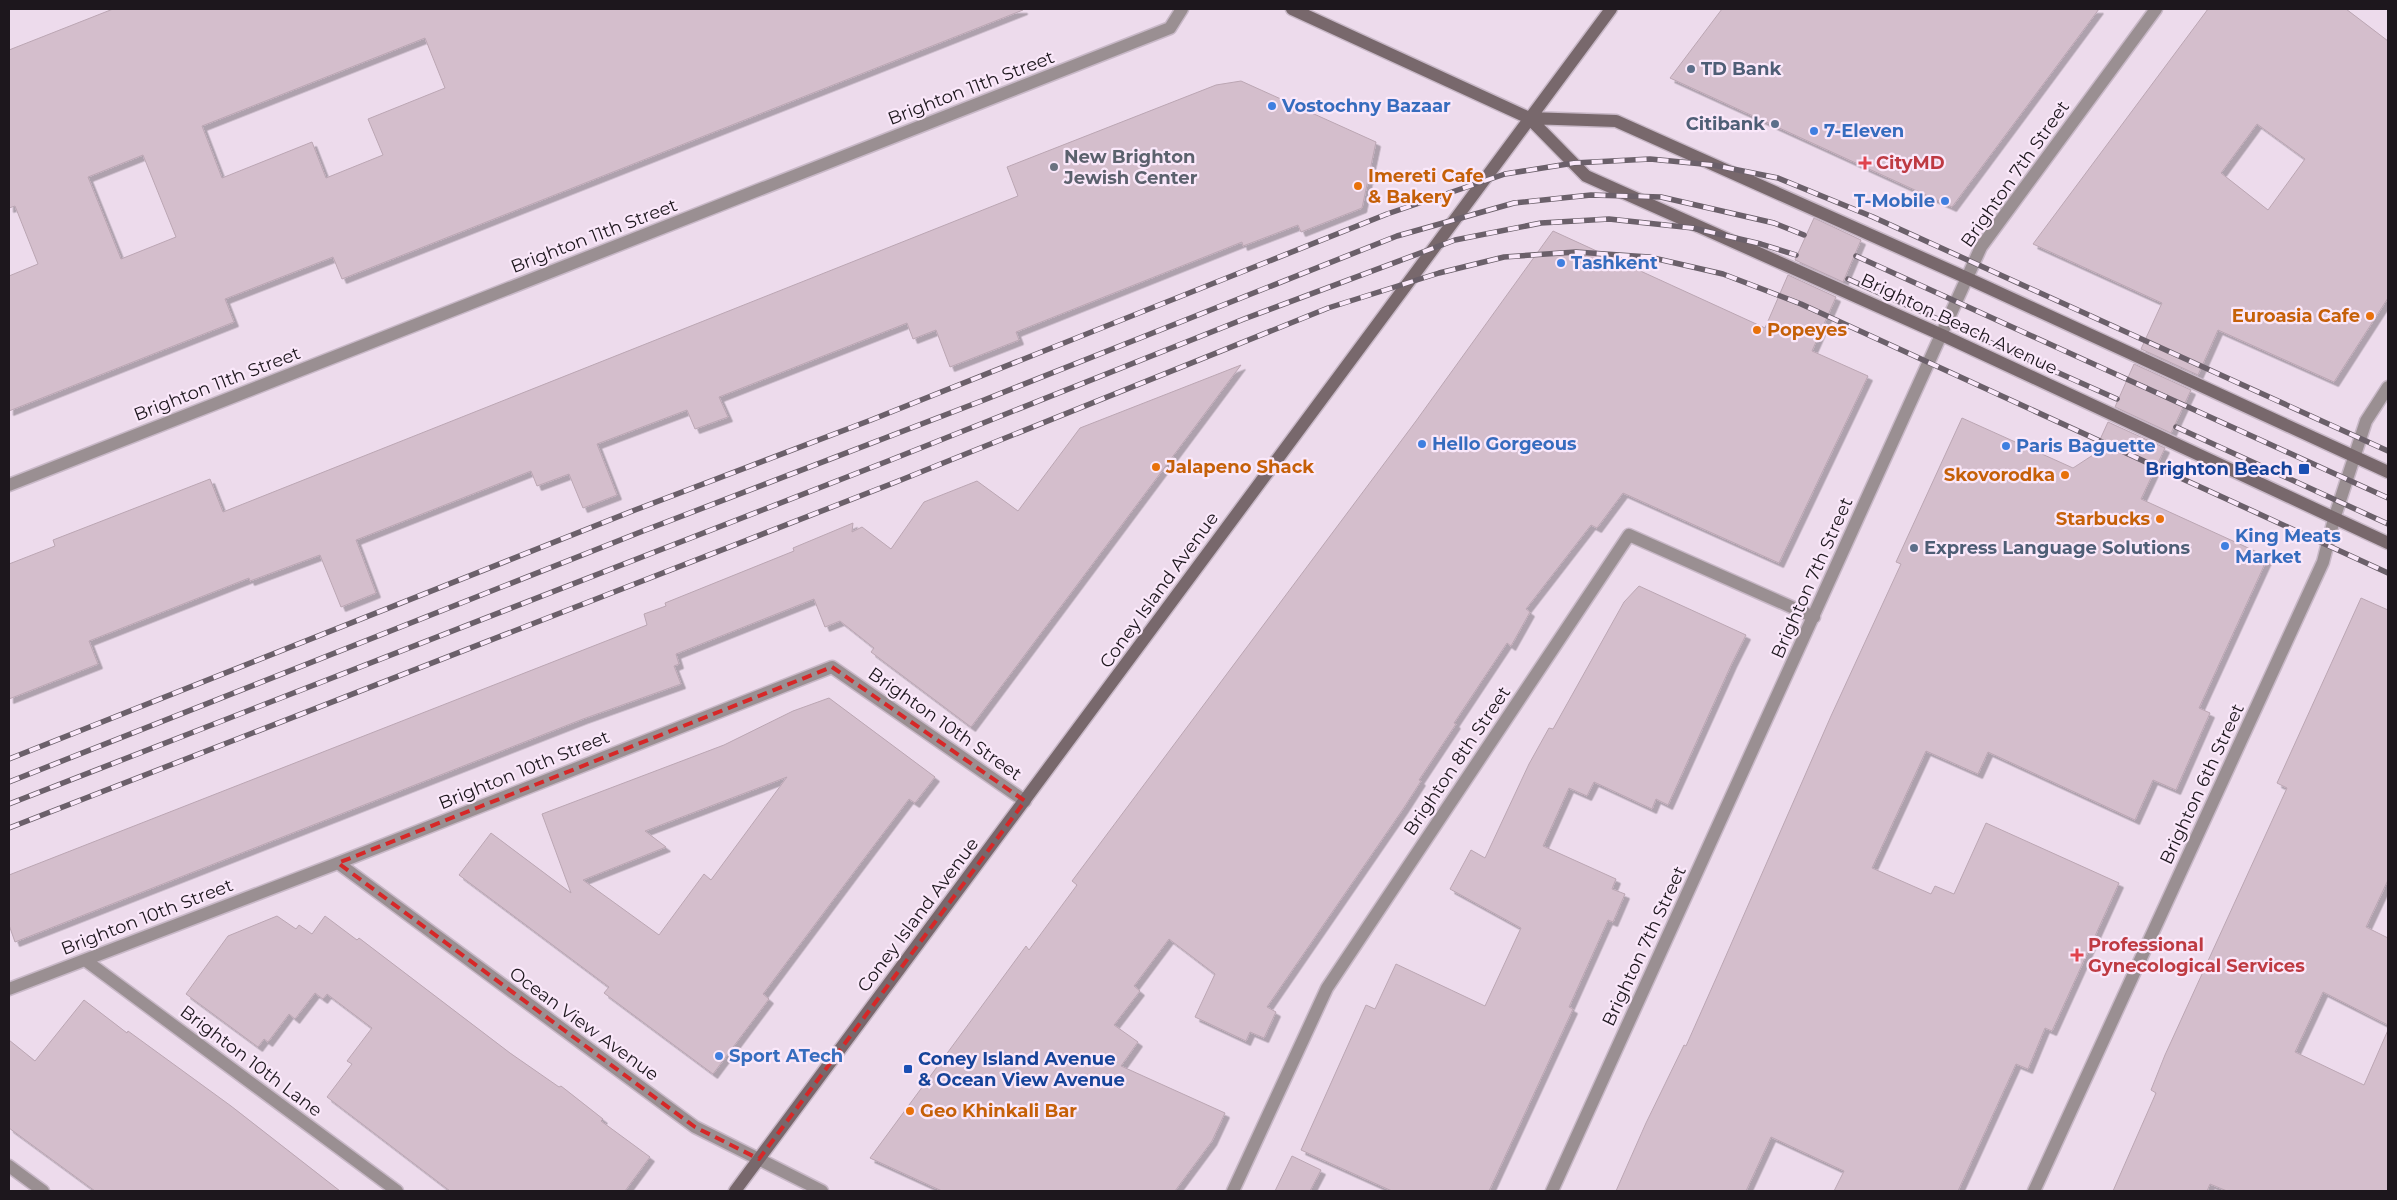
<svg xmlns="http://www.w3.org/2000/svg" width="2397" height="1200" font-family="Montserrat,sans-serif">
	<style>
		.building { fill: #d4becc; stroke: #bba6b3; fill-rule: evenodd; filter: url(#shadow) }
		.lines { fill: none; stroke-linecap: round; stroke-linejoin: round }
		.street-casing { stroke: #c8b8c7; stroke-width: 15 }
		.secondary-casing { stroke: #c8b8c7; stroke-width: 15 }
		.street { stroke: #9a8f92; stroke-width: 12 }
		.secondary { stroke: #78686c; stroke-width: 12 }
		.rail-casing { stroke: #6b606a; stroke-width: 5.5 }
		.rail { stroke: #fae8fa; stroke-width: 4; stroke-dasharray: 11; stroke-linecap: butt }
		.marked { fill: none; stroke: #d62828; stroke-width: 4; stroke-dasharray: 10 6; stroke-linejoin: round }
		.service-dot { fill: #5c6f8a; stroke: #fae8fa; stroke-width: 2 }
		.shop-dot { fill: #3f7fe0; stroke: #fae8fa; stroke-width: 2 }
		.health-dot { fill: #e0444e; stroke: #fae8fa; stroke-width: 2 }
		.worship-dot { fill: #6b7280; stroke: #fae8fa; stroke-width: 2 }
		.food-dot { fill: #e8710a; stroke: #fae8fa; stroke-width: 2 }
		.transit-dot { fill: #1a4fb4; stroke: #fae8fa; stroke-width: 2 }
		.labels { text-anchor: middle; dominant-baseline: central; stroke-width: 4.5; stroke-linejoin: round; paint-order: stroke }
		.service-label { font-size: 18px; font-weight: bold; fill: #4e5e75; stroke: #fae8fa; text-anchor: start }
		.street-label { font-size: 18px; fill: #1d171d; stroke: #fae8fa }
		.shop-label { font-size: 18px; font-weight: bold; fill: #366cbe; stroke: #fae8fa; text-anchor: start }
		.worship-label { font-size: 18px; font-weight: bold; fill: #5b616d; stroke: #fae8fa; text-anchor: start }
		.health-label { font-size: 18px; font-weight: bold; fill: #be3a42; stroke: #fae8fa; text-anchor: start }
		.food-label { font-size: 18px; font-weight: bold; fill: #c56008; stroke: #fae8fa; text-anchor: start }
		.transit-label { font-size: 18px; font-weight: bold; fill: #164399; stroke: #fae8fa; text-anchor: end }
	</style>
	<defs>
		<filter id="shadow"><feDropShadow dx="4.5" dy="4.5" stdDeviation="0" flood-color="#0004"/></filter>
	</defs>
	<rect width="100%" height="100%" fill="#eddbec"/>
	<path class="building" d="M 113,9 L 1023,9 L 1023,10 L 342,279 L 333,257 L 225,299 L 234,322 L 9,411 L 9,276 L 38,264 L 15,206 L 9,208 L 9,50 ZM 425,38 L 445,88 L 368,119 L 383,155 L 326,178 L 312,142 L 222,178 L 202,126 ZM 143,155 L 176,237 L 121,259 L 88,177 Z
		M 1722,9 L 2099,9 L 1952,207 L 1670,78 Z
		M 2208,9 L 2346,9 L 2388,41 L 2388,298 L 2334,382 L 2218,330 L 2198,375 L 2141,349 L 2162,303 L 2033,244 ZM 2257,124 L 2305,159 L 2268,210 L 2221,173 Z
		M 1241,81 L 1376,142 L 1362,208 L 1301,232 L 1298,225 L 1243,246 L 1242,242 L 1016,332 L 1019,340 L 950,367 L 936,330 L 913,339 L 907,323 L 719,397 L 728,417 L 695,429 L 687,410 L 597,444 L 617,495 L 583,508 L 569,474 L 537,486 L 531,471 L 356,540 L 376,593 L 341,607 L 320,555 L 250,581 L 249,578 L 89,641 L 98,664 L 9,699 L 9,564 L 55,546 L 53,540 L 210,479 L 223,512 L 1018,196 L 1007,167 L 1216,85 Z
		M 1814,218 L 1861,240 L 1843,282 L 1795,260 Z
		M 1553,231 L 1765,328 L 1788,275 L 1836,297 L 1812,351 L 1868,376 L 1779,563 L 1623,493 L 1597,528 L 1591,525 L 1526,609 L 1530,612 L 1511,646 L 1507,643 L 1454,723 L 1456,724 L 1419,780 L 1421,781 L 1403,809 L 1267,1007 L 1276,1012 L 1264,1038 L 1250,1032 L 1246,1041 L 1195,1017 L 1215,974 L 1169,939 L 1134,986 L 1140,991 L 1114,1025 L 1138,1042 L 1121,1066 L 1225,1113 L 1212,1141 L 1175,1191 L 942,1191 L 870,1158 L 1026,946 L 1029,950 L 1077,885 L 1072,881 L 1416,421 Z
		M 2134,364 L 2191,390 L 2171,433 L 2115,407 Z
		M 1241,365 L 971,727 L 871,652 L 874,648 L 840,621 L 825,627 L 814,599 L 676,654 L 679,664 L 674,666 L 681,684 L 583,719 L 15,942 L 9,925 L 9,875 L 647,625 L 644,614 L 666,606 L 665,603 L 794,551 L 793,548 L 853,523 L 852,532 L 862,527 L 891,549 L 924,502 L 977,481 L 1018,511 L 1080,428 Z
		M 1962,418 L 2073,468 L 2093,455 L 2108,422 L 2165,448 L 2141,499 L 2268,557 L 2199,708 L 2210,713 L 2176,790 L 2153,780 L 2135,820 L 1988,752 L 1978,774 L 1926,751 L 1872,868 L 1931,894 L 1935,886 L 1954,894 L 1986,823 L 2119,883 L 2052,1031 L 2045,1028 L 2028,1069 L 2016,1064 L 1958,1191 L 1834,1191 L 1844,1171 L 1771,1137 L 1746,1191 L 1616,1191 L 1646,1123 L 1684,1045 L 1686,1046 L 1718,974 L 1831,716 L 1901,564 L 1896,562 Z
		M 1639,586 L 1746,635 L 1732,663 L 1668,805 L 1656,799 L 1652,809 L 1594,782 L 1587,796 L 1569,788 L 1543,846 L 1616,879 L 1612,889 L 1625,894 L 1613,922 L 1608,920 L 1569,1007 L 1573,1009 L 1489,1191 L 1392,1191 L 1301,1150 L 1366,1005 L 1375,1009 L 1396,964 L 1485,1006 L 1521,928 L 1450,889 L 1471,850 L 1485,858 L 1529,764 L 1549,728 L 1553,729 L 1624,602 Z
		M 2361,598 L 2388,610 L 2388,880 L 2366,927 L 2388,938 L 2388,1025 L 2323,992 L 2295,1052 L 2364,1085 L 2388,1030 L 2388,1191 L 2227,1191 L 2210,1184 L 2207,1191 L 2113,1191 L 2156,1093 L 2151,1090 L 2165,1055 L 2287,788 L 2277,783 Z
		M 829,698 L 935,777 L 915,803 L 909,799 L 854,872 L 763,994 L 769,999 L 713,1074 L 604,993 L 609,987 L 459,875 L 491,833 L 571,893 L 542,814 L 724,745 L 793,711 ZM 787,777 L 711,880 L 704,874 L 659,935 L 583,880 L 666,847 L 645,831 Z
		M 277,916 L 296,929 L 299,925 L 312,934 L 325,916 L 357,940 L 359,938 L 510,1053 L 559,1087 L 561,1086 L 603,1119 L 601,1121 L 650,1157 L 625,1191 L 450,1191 L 327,1097 L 352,1064 L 347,1061 L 372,1028 L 327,994 L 323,999 L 315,993 L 295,1019 L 289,1014 L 268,1042 L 264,1039 L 258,1047 L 186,994 L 228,936 Z
		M 84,1000 L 127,1033 L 128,1031 L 231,1106 L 340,1191 L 95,1191 L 9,1128 L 9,1040 L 35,1061 Z
		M 1292,1156 L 1321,1170 L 1310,1191 L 1275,1191 Z"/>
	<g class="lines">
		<g class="street-casing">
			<path id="street" d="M 9,485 L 1170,28 L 1182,9
				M 338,863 L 695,1127 L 822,1191
				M 85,960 L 397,1191
				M 9,989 L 338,863 L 832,667 L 1025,801
				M 9,1166 L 43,1191
				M 1233,1191 L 1327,988 L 1629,535 L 1814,617
				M 1552,1191 L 1981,247 L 2156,9
				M 2034,1191 L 2323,562 L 2334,519 L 2366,421 L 2388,387"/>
		</g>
		<g class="secondary-casing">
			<path id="secondary" d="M 1292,9 L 1529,118 L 1586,176 L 1942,335 L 2388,543
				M 1529,118 L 1616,121 L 1967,278 L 2388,472
				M 735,1191 L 1611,9"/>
		</g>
		<use href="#street" class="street"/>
		<use href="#secondary" class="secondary"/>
		<g class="rail-casing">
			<path id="rail" d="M 1856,256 L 2388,498
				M 1848,279 L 2117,399
				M 2176,427 L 2388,524
				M 9,759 L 635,510 L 871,420 L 1387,214 L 1505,174 L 1574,163 L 1650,159 L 1713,165 L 1778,178 L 1873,217 L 2388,451
				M 9,782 L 643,531 L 984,400 L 1397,236 L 1514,203 L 1591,195 L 1661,197 L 1774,223 L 1804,235
				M 9,804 L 888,461 L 1244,319 L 1455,240 L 1541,223 L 1609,219 L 1693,228 L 1761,244 L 1796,255
				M 9,828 L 896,482 L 1328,308 L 1439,273 L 1504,257 L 1576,252 L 1649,257 L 1723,274 L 1801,304 L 2388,573"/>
		</g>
		<use href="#rail" class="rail"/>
	</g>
	<path class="marked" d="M 832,667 L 1025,801 L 759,1159 L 695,1127 L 338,863 Z"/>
	<g class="service-dot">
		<circle cx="1691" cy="69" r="5"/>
		<circle cx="1775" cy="124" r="5"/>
		<circle cx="1914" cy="548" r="5"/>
	</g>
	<g class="shop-dot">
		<circle cx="1272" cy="106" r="5"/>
		<circle cx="1814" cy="131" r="5"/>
		<circle cx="1945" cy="201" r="5"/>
		<circle cx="1561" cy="263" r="5"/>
		<circle cx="1422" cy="444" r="5"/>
		<circle cx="2006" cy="446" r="5"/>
		<circle cx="2225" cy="546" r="5"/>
		<circle cx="719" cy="1056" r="5"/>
	</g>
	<g class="health-dot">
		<path d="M1862.5 155.5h5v5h5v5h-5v5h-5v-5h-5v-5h5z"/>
		<path d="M2074.5 947.5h5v5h5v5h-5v5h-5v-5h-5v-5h5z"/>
	</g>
	<circle class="worship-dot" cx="1054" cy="167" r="5"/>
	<g class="food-dot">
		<circle cx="1358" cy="186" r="5"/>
		<circle cx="2370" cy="316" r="5"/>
		<circle cx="1757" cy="330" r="5"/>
		<circle cx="1156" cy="467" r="5"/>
		<circle cx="2065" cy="475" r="5"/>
		<circle cx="2160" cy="519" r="5"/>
		<circle cx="910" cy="1111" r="5"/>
	</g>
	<g class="transit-dot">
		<rect x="2298" y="463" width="12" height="12" rx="2.5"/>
		<rect x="903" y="1064" width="10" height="10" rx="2.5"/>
	</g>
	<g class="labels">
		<g class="service-label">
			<text x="1701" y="69">TD Bank</text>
			<text x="1765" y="124" text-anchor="end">Citibank</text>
			<text x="1924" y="548">Express Language Solutions</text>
		</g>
		<g class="street-label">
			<text transform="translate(971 88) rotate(-21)">Brighton 11th Street</text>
			<text transform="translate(2015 174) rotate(-55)">Brighton 7th Street</text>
			<text transform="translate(594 236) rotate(-21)">Brighton 11th Street</text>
			<text transform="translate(1959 324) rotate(25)">Brighton Beach Avenue</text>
			<text transform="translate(217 384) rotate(-21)">Brighton 11th Street</text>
			<text transform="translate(1812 578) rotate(-66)">Brighton 7th Street</text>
			<text transform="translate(1159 590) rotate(-54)">Coney Island Avenue</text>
			<text transform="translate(945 724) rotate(35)">Brighton 10th Street</text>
			<text transform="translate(1457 761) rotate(-56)">Brighton 8th Street</text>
			<text transform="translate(524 770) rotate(-22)">Brighton 10th Street</text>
			<text transform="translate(2202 784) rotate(-65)">Brighton 6th Street</text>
			<text transform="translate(918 915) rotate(-53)">Coney Island Avenue</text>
			<text transform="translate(147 917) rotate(-21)">Brighton 10th Street</text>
			<text transform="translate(1644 946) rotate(-65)">Brighton 7th Street</text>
			<text transform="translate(584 1024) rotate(36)">Ocean View Avenue</text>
			<text transform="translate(251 1061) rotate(37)">Brighton 10th Lane</text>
		</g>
		<g class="shop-label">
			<text x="1282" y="106">Vostochny Bazaar</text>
			<text x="1824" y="131">7-Eleven</text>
			<text x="1935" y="201" text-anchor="end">T-Mobile</text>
			<text x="1571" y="263">Tashkent</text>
			<text x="1432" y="444">Hello Gorgeous</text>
			<text x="2016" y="446">Paris Baguette</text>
			<text x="2235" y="536">King Meats<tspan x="2235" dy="21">Market</tspan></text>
			<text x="729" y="1056">Sport ATech</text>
		</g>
		<g class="worship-label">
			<text x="1064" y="157">New Brighton<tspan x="1064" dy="21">Jewish Center</tspan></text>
		</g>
		<g class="health-label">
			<text x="1876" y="163">CityMD</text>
			<text x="2088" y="945">Professional<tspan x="2088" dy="21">Gynecological Services</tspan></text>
		</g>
		<g class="food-label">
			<text x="1368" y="176">Imereti Cafe<tspan x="1368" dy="21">&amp; Bakery</tspan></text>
			<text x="2360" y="316" text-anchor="end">Euroasia Cafe</text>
			<text x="1767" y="330">Popeyes</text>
			<text x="1166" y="467">Jalapeno Shack</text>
			<text x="2055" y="475" text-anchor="end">Skovorodka</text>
			<text x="2150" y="519" text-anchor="end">Starbucks</text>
			<text x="920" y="1111">Geo Khinkali Bar</text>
		</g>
		<g class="transit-label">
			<text x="2293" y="469">Brighton Beach</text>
			<text x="918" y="1059" text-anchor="start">Coney Island Avenue<tspan x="918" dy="21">&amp; Ocean View Avenue</tspan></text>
		</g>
	</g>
	<rect width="2397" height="1200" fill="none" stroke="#1d171d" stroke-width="20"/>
</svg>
